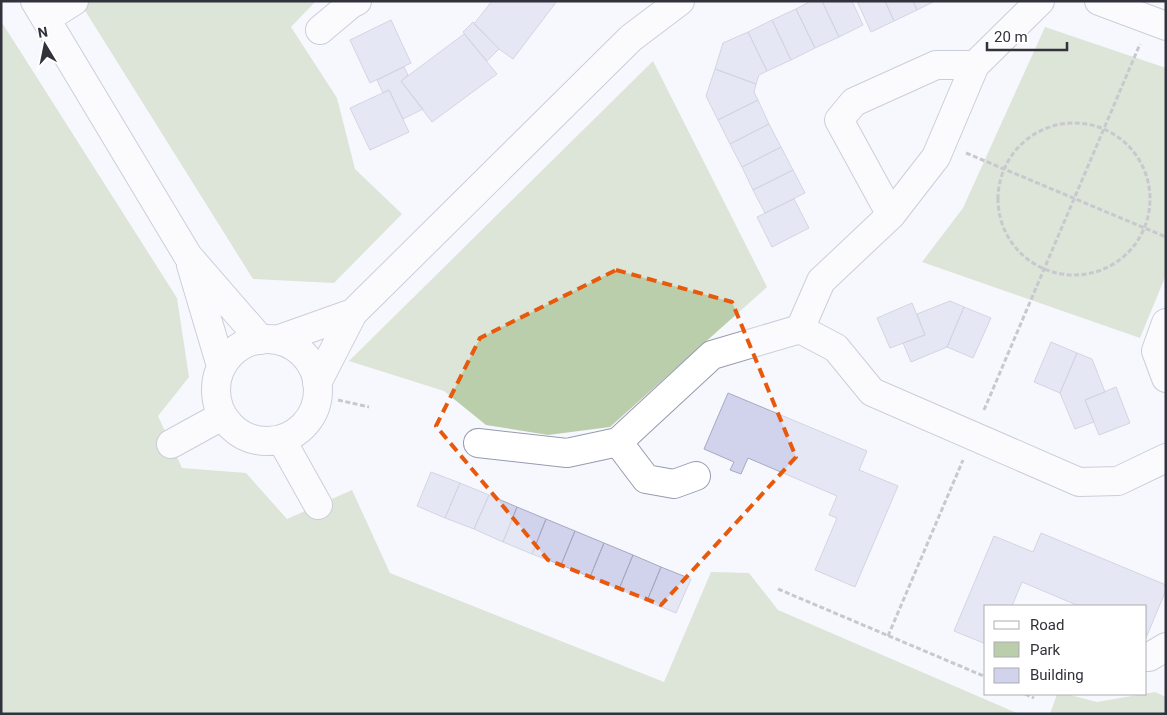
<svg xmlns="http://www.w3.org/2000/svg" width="1167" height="715" font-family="Roboto,sans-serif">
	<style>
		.green { fill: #baceac }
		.building { fill: #d0d3eb; stroke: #a6a9c0 }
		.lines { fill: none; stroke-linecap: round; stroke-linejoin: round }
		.minor-casing { stroke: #979ab1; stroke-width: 30 }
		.path { stroke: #8e8f96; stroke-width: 3; stroke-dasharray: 5 2.5; stroke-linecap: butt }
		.minor { stroke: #fff; stroke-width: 28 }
		.marked { fill: none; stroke: #e8590c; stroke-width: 4; stroke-dasharray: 10 6; stroke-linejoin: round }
	</style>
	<rect width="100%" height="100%" fill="#f7f8fd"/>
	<path class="green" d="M 79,1 L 316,1 L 291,27 L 337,98 L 355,169 L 402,214 L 334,283 L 253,279 Z
		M 1,21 L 177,298 L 189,377 L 158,416 L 182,468 L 246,473 L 287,519 L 352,490 L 390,573 L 664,682 L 711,572 L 749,573 L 778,610 L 1019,714 L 1,714 Z
		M 1045,27 L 1166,68 L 1166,275 L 1140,338 L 922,262 L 963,208 Z
		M 653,61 L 767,287 L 610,427 L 548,435 L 486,425 L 444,391 L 349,361 Z
		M 1155,692 L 1166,697 L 1166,714 L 1050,714 L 1057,694 L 1066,694 L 1097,702 Z"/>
	<path class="building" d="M 492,1 L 557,1 L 513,59 L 499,49 L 474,24 Z
		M 811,1 L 822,1 L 839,37 L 815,48 L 796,9 Z
		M 822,1 L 852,1 L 863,25 L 839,37 Z
		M 857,1 L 885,1 L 894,21 L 871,32 Z
		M 885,1 L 913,1 L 917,10 L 894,21 Z
		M 913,1 L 935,1 L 917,10 Z
		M 796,9 L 815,48 L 791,60 L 772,20 Z
		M 391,20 L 411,63 L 370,83 L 350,40 Z
		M 772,20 L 791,60 L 767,71 L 748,32 Z
		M 473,22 L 499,49 L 487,61 L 463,32 Z
		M 748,32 L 767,71 L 759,75 L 756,84 L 715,69 L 723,43 Z
		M 464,34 L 497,74 L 432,122 L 401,81 Z
		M 404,67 L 408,75 L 401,81 L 423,109 L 403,119 L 389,90 L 383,93 L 377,80 Z
		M 715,69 L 756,84 L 754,92 L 758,100 L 718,120 L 706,96 Z
		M 389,90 L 409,132 L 370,150 L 350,108 Z
		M 758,100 L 769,124 L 730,144 L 718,120 Z
		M 769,124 L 781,147 L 742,167 L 730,144 Z
		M 781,147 L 793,170 L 753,190 L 742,167 Z
		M 793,170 L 805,193 L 765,213 L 753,190 Z
		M 794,199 L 809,228 L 772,247 L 757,217 Z
		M 950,301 L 964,307 L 947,347 L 911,362 L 903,343 L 925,335 L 917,314 Z
		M 912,303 L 925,335 L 890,348 L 877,318 Z
		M 964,307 L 991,318 L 973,358 L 947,347 Z
		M 1051,342 L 1077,353 L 1060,393 L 1034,382 Z
		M 1077,353 L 1092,359 L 1105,392 L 1085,400 L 1094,422 L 1075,429 L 1060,393 Z
		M 1116,387 L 1130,423 L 1099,435 L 1085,400 Z
		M 728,393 L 867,451 L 859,470 L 898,486 L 855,587 L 815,570 L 837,518 L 829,515 L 837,496 L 748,458 L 741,474 L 730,470 L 734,462 L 704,449 Z
		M 431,472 L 460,483 L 445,518 L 417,506 Z
		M 460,483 L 489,495 L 474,529 L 445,518 Z
		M 489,495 L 517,507 L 503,542 L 474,529 Z
		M 517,507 L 546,519 L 532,554 L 503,542 Z
		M 546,519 L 575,531 L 561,565 L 532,554 Z
		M 575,531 L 604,543 L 590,577 L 561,565 Z
		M 1041,533 L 1166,585 L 1166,590 L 1146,638 L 1146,606 L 1079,606 L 1022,582 L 1012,606 L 986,606 L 986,644 L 954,631 L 994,536 L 1033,552 Z
		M 604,543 L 633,555 L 619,589 L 590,577 Z
		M 633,555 L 661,567 L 647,601 L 619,589 Z
		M 661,567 L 691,579 L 676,613 L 647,601 Z"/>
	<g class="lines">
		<g class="minor-casing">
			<path id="minor" d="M 35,1 L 188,256 L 261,340
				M 1099,1 L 1166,26
				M 46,19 L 74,1
				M 320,30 L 351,4 L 357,1
				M 891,215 L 839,120 L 854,102 L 936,65 L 975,65
				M 191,265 L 221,366
				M 1166,323 L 1156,351 L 1166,378
				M 800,329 L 821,281 L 891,215 L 936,157 L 975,65 L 1040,1
				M216 390a51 51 0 1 1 102 0a51 51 0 1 1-102 0Z
				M 277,340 L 353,313
				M 317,383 L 353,313 L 631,38 L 680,1
				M 281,439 L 318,505
				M 618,442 L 646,479 L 674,484 L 696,476
				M 478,443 L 567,453 L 618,442 L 712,355 L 800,329 L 836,348 L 872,392 L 1079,482 L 1118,481 L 1166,458
				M 171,444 L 222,416
				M 1146,657 L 1149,657 L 1166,647"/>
		</g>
		<path class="path" d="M998 199a76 76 0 1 1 152 0a76 76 0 1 1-152 0Z
			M 966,153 L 1166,237
			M 338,400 L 369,407
			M 984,410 L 1140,44
			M 778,589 L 986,677
			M 888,636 L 963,460
			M 1025,694 L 1034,698"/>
		<use href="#minor" class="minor"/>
	</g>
	<path d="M0 0H1167V715H0ZM 616,270 L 732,302 L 796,457 L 661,605 L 548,560 L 436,426 L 480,338 Z" fill="#f7f8fd" fill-opacity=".55" fill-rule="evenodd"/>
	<path class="marked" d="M 616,270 L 732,302 L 796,457 L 661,605 L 548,560 L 436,426 L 480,338 Z"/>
	<rect width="1167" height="715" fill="none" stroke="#31323b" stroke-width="5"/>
	<rect x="984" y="605" width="162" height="90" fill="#ffffff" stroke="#adadb1"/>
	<rect x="994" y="621" width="25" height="8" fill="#ffffff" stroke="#adadb1"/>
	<text x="1030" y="630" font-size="15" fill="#31323b">Road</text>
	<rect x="994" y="642" width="25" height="15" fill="#baceac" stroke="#adadb1"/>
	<text x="1030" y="655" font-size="15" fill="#31323b">Park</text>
	<rect x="994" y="668" width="25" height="15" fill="#d0d3eb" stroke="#adadb1"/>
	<text x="1030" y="680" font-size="15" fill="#31323b">Building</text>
	<g transform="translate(45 45) rotate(350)" stroke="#ffffff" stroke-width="4" paint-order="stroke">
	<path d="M0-4L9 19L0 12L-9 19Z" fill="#31323b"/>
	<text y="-8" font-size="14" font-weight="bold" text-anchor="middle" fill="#31323b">N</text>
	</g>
	<path d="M987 42v8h80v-8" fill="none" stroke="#31323b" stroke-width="2.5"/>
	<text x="994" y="42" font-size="15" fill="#31323b" stroke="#ffffff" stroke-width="4" paint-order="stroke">20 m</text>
</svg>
